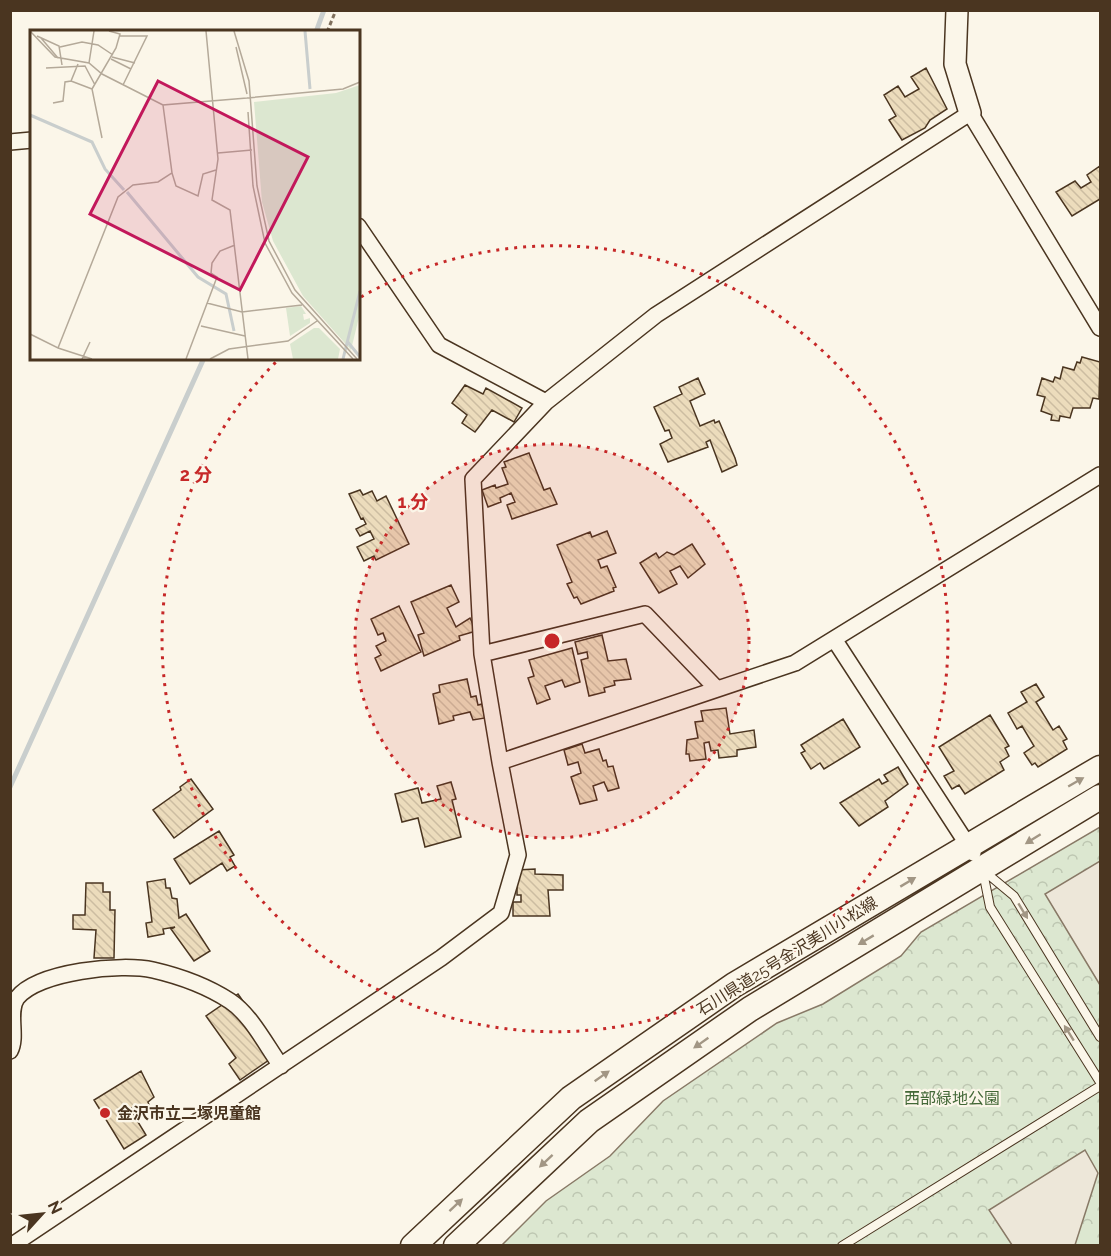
<svg xmlns="http://www.w3.org/2000/svg" width="1111" height="1256" font-family="Raleway,'Noto Sans JP',sans-serif">
	<style>
		.park { fill: url(#park-crowns); stroke: #887966; stroke-width: 1.5 }
		.parking { fill: #ede7d9; stroke: #887966; stroke-width: 1.5 }
		.lines { fill: none; stroke-linecap: round; stroke-linejoin: round }
		.stream { stroke: #c9cecd; stroke-width: 5 }
		.building { fill: url(#building-back-hatch); stroke: #4a3520; stroke-width: 1.5 }
		.lane-casing { stroke: #4a3520; stroke-width: 10 }
		.street-casing { stroke: #4a3520; stroke-width: 18 }
		.secondary-casing { stroke: #4a3520; stroke-width: 24 }
		.primary-casing { stroke: #4a3520; stroke-width: 27 }
		.path { stroke: #7f6f5c; stroke-width: 3; stroke-dasharray: 4.5 3; stroke-linecap: butt }
		.lane { stroke: #fbf6e9; stroke-width: 8 }
		.street { stroke: #fbf6e9; stroke-width: 15 }
		.secondary { stroke: #fbf6e9; stroke-width: 21 }
		.primary { stroke: #fbf6e9; stroke-width: 24 }
		.oneway { fill: #a29684 }
		.ring { fill: none; stroke: #c62828; stroke-width: 3; stroke-dasharray: 3 6 }
		.poi-dot { fill: #c62828; stroke: #fbf6e9; stroke-width: 2 }
		.labels { text-anchor: middle; dominant-baseline: central; stroke-width: 4.5; stroke-linejoin: round; paint-order: stroke }
		.street-label { font-size: 16px; fill: #4a3520; stroke: #fbf6e9 }
		.park-label { font-size: 16px; fill: #436837; stroke: #fbf6e9 }
		.poi-label { font-size: 16px; font-weight: bold; fill: #4a3520; stroke: #fbf6e9; text-anchor: start }
		.inset-river { fill: none; stroke: #c9cecd; stroke-width: 3 }
		.inset-road { fill: none; stroke: #b4a999; stroke-width: 1.5 }
		.view { fill: #c2185b; fill-opacity: 0.15; stroke: #c2185b; stroke-width: 3 }
		.inset-edge { fill: none; stroke: #4a3520; stroke-width: 3 }
		.centre { fill: #c62828; stroke: #fbf6e9; stroke-width: 3 }
		.ring-label { font-size: 18px; text-anchor: middle; font-weight: bold; fill: #c62828; stroke: #fbf6e9; stroke-width: 4.5; stroke-linejoin: round; paint-order: stroke }
	</style>
	<defs>
		<pattern id="park-crowns" width="20" height="18" patternUnits="userSpaceOnUse" patternTransform="scale(1.5)"><rect width="20" height="18" fill="#dce7d0"/><path d="M2 6a3 3 0 1 1 6 0M12 15a3 3 0 1 1 6 0" fill="none" stroke="#bec7b2"/></pattern>
		<pattern id="building-back-hatch" width="6" height="6" patternUnits="userSpaceOnUse" patternTransform="scale(1.5)"><rect width="6" height="6" fill="#ecdcbc"/><path d="M-1 5l2 2M0 0l6 6M5-1l2 2" fill="none" stroke="#ccbda1"/></pattern>
	</defs>
	<rect width="100%" height="100%" fill="#fbf6e9"/>
	<path class="park" d="M 1100,827 L 1100,1245 L 501,1246 L 546,1201 L 610,1156 L 663,1101 L 777,1023 L 823,1004 L 901,956 L 921,932 Z"/>
	<path class="parking" d="M 1100,861 L 1100,985 L 1045,894 Z
		M 1085,1150 L 1098,1173 L 1075,1245 L 1012,1245 L 989,1210 Z"/>
	<g class="lines">
		<path class="stream" d="M 316,32 L 324,10
			M 10,787 L 204,358"/>
	</g>
	<path class="building" d="M 926,68 L 947,109 L 930,120 L 925,128 L 902,140 L 889,120 L 896,116 L 884,95 L 898,86 L 905,97 L 919,89 L 911,77 Z
		M 1100,166 L 1100,199 L 1072,216 L 1056,192 L 1075,181 L 1081,188 L 1091,182 L 1087,175 Z
		M 1082,357 L 1100,362 L 1099,399 L 1093,398 L 1090,408 L 1073,408 L 1070,418 L 1060,416 L 1059,421 L 1051,420 L 1052,415 L 1041,411 L 1045,397 L 1037,395 L 1042,378 L 1053,382 L 1055,377 L 1060,379 L 1063,367 L 1074,370 L 1077,362 L 1080,363 Z
		M 1082,357 L 1100,362 L 1099,399 L 1093,398 L 1090,408 L 1073,408 L 1070,418 L 1060,416 L 1059,421 L 1051,420 L 1052,415 L 1041,411 L 1045,397 L 1037,395 L 1042,378 L 1053,382 L 1055,377 L 1060,379 L 1063,367 L 1074,370 L 1077,362 L 1080,363 Z
		M 698,378 L 705,394 L 690,401 L 700,426 L 714,420 L 715,423 L 719,421 L 735,458 L 737,465 L 722,472 L 710,440 L 706,442 L 708,447 L 668,462 L 660,444 L 672,438 L 669,430 L 665,431 L 654,407 L 682,394 L 679,387 Z
		M 465,385 L 483,394 L 486,388 L 522,408 L 514,422 L 492,410 L 475,432 L 462,423 L 467,415 L 452,403 Z
		M 529,453 L 544,490 L 550,488 L 557,504 L 512,519 L 507,505 L 515,502 L 511,493 L 500,498 L 501,502 L 488,507 L 482,490 L 495,485 L 496,488 L 508,484 L 502,468 L 506,467 L 504,462 Z
		M 360,490 L 363,495 L 372,491 L 377,501 L 386,496 L 409,544 L 376,560 L 374,556 L 364,561 L 357,547 L 374,539 L 370,531 L 360,536 L 356,529 L 366,524 L 363,518 L 361,519 L 349,494 Z
		M 607,531 L 616,553 L 598,560 L 601,568 L 607,566 L 616,587 L 613,588 L 614,591 L 581,604 L 577,597 L 574,598 L 567,584 L 572,582 L 557,545 L 590,532 L 592,537 Z
		M 607,531 L 616,553 L 598,560 L 601,568 L 607,566 L 616,587 L 613,588 L 614,591 L 581,604 L 577,597 L 574,598 L 567,584 L 572,582 L 557,545 L 590,532 L 592,537 Z
		M 692,544 L 705,564 L 688,578 L 680,566 L 670,571 L 677,584 L 659,593 L 640,563 L 656,553 L 659,558 L 667,552 L 674,555 Z
		M 451,585 L 459,602 L 447,608 L 456,627 L 470,618 L 476,631 L 459,636 L 460,640 L 424,656 L 418,635 L 424,633 L 411,602 Z
		M 399,606 L 421,652 L 381,671 L 375,658 L 381,655 L 376,646 L 386,641 L 383,633 L 378,635 L 371,619 Z
		M 602,635 L 608,661 L 626,659 L 631,679 L 614,681 L 615,685 L 604,688 L 605,692 L 589,696 L 581,660 L 588,658 L 587,652 L 578,654 L 575,642 Z
		M 572,648 L 580,682 L 565,687 L 562,680 L 545,686 L 550,699 L 537,704 L 528,678 L 534,676 L 529,660 Z
		M 467,679 L 471,697 L 476,696 L 478,705 L 482,704 L 485,718 L 473,720 L 470,712 L 453,716 L 454,720 L 439,724 L 433,694 L 440,692 L 439,685 Z
		M 1036,684 L 1044,697 L 1036,702 L 1053,730 L 1059,726 L 1067,739 L 1063,741 L 1067,749 L 1038,767 L 1035,763 L 1032,765 L 1024,753 L 1034,746 L 1022,726 L 1017,729 L 1008,713 L 1027,702 L 1021,692 Z
		M 726,708 L 730,734 L 754,730 L 756,747 L 737,750 L 737,756 L 719,758 L 718,750 L 711,751 L 709,742 L 704,743 L 706,759 L 690,761 L 689,754 L 686,754 L 687,740 L 698,738 L 695,722 L 703,721 L 701,711 Z
		M 990,715 L 1009,746 L 1005,748 L 1009,756 L 1000,762 L 1004,770 L 965,794 L 959,785 L 952,789 L 944,776 L 954,771 L 939,747 Z
		M 843,719 L 860,747 L 824,769 L 820,763 L 811,769 L 801,753 L 805,751 L 801,745 Z
		M 582,744 L 585,753 L 599,749 L 603,761 L 606,760 L 608,767 L 613,766 L 619,788 L 608,791 L 604,782 L 593,786 L 597,800 L 580,804 L 571,777 L 581,773 L 578,762 L 568,765 L 564,750 Z
		M 898,767 L 908,784 L 885,801 L 888,807 L 859,826 L 840,803 L 879,779 L 882,784 L 888,781 L 884,775 Z
		M 191,779 L 213,809 L 174,838 L 153,810 L 181,790 L 180,787 Z
		M 451,782 L 456,799 L 452,800 L 461,837 L 425,847 L 418,818 L 402,822 L 395,794 L 418,788 L 422,803 L 441,799 L 437,786 Z
		M 219,831 L 234,855 L 230,857 L 235,866 L 227,871 L 222,863 L 190,884 L 174,859 Z
		M 535,869 L 535,874 L 563,875 L 563,890 L 548,890 L 550,916 L 513,916 L 513,902 L 521,902 L 521,895 L 517,895 L 517,870 Z
		M 165,879 L 166,888 L 170,888 L 172,898 L 177,899 L 179,918 L 186,914 L 210,951 L 194,961 L 171,929 L 175,927 L 163,929 L 164,934 L 148,937 L 146,923 L 152,922 L 147,882 Z
		M 86,883 L 103,883 L 103,892 L 110,892 L 110,910 L 115,910 L 114,958 L 94,958 L 96,930 L 73,929 L 73,915 L 85,915 Z
		M 238,994 L 279,1053 L 240,1080 L 229,1064 L 236,1058 L 206,1016 Z
		M 141,1071 L 154,1097 L 148,1102 L 149,1105 L 141,1109 L 137,1105 L 130,1109 L 146,1135 L 124,1149 L 94,1100 Z"/>
	<g class="lines">
		<g class="lane-casing">
			<path id="lane" d="M 984,871 L 1014,896 L 1100,1037
				M 983,872 L 990,907 L 1100,1082
				M 842,1246 L 1100,1086"/>
		</g>
		<g class="street-casing">
			<path id="street" d="M 10,142 L 32,140
				M 358,226 L 439,345 L 546,402 L 656,315 L 970,113 L 1100,328
				M 546,402 L 473,479 L 482,654 L 645,614 L 717,689
				M 834,639 L 973,853
				M 482,654 L 500,762
				M 10,1051 C 18,1036 7,1012 17,998 C 38,971 122,963 153,970 C 179,976 207,986 230,1001 C 251,1015 266,1045 281,1066
				M 11,1246 L 441,958 L 501,913 L 518,855 L 500,762 L 795,663 L 1100,475"/>
		</g>
		<g class="secondary-casing">
			<path id="secondary" d="M 957,10 L 955,64 L 970,113"/>
		</g>
		<g class="primary-casing">
			<path id="primary" d="M 413,1246 L 571,1098 L 734,985 L 1100,768
				M 456,1246 L 589,1121 L 750,1009 L 1100,797"/>
		</g>
		<path class="path" d="M 327,32 L 336,10"/>
		<use href="#lane" class="lane"/>
		<use href="#street" class="street"/>
		<use href="#secondary" class="secondary"/>
		<use href="#primary" class="primary"/>
	</g>
	<defs><path id="oneway-solid" d="M-6-.8H1V-3.2L6.5 0L1 3.2V.8H-6Z" transform="scale(1.5)"/></defs>
	<g class="oneway">
		<use href="#oneway-solid" transform="translate(1076 782) rotate(-30)"/>
		<use href="#oneway-solid" transform="translate(1033 839) rotate(148)"/>
		<use href="#oneway-solid" transform="translate(908 882) rotate(-31)"/>
		<use href="#oneway-solid" transform="translate(1023 911) rotate(59)"/>
		<use href="#oneway-solid" transform="translate(866 940) rotate(149)"/>
		<use href="#oneway-solid" transform="translate(1069 1033) rotate(-122)"/>
		<use href="#oneway-solid" transform="translate(701 1043) rotate(145)"/>
		<use href="#oneway-solid" transform="translate(602 1076) rotate(-35)"/>
		<use href="#oneway-solid" transform="translate(546 1161) rotate(137)"/>
		<use href="#oneway-solid" transform="translate(456 1205) rotate(-43)"/>
	</g>
	<circle cx="552" cy="641" r="197" fill="#c62828" fill-opacity=".12"/>
	<g class="ring">
		<circle cx="552" cy="641" r="197"/>
		<path d="M361 297A393 393 0 1 1 277 361"/>
	</g>
	<circle class="poi-dot" cx="105" cy="1113" r="6"/>
	<g class="labels">
		<g class="street-label">
			<text transform="translate(787 956) rotate(-32)">石川県道25号金沢美川小松線</text>
		</g>
		<g class="park-label">
			<text x="952" y="1098">西部緑地公園</text>
		</g>
		<g class="poi-label">
			<text x="117" y="1113">金沢市立二塚児童館</text>
		</g>
	</g>
	<g transform="translate(30 30)">
		<rect width="330" height="330" fill="#fbf6e9"/>
		<path d="M 330,55 L 330,283 L 321,320 L 273,266 L 243,211 L 232,172 L 224,72 L 306,63 ZM 271,276 L 276,284 L 273,284 L 274,290 L 280,288 L 280,293 L 260,306 L 256,278 ZM 284,298 L 289,298 L 310,319 L 308,329 L 263,329 L 260,314 Z" fill="#dce7d0"/>
		<path class="inset-river" d="M 275,1 L 280,59M 0,85 L 62,112 L 75,139 L 94,160M 97,162 L 168,247 L 196,264 L 204,301M 317,311 L 330,327M 313,329 L 330,261"/>
		<path class="inset-road" d="M 0,1 L 25,27 L 59,33 L 72,44 L 133,75M 176,1 L 188,129 L 182,170 L 200,180 L 218,329M 204,1 L 219,51 L 227,156 L 239,211 L 265,260 L 327,329M 7,6 L 29,16 L 32,35M 89,6 L 117,6 L 93,55M 11,8 L 28,28M 30,17 L 52,12 L 68,15 L 83,25M 206,17 L 217,64M 82,27 L 105,33M 81,29 L 101,39M 59,33 L 64,1M 16,38 L 55,36 L 65,55M 41,51 L 62,59M 217,68 L 313,59 L 330,52M 23,73 L 33,71 L 35,52 L 41,51 L 48,34M 218,82 L 223,156 L 235,213 L 262,263 L 323,329M 72,108 L 62,59 L 86,18 L 90,4 L 79,1M 188,123 L 222,120M 142,143 L 146,156 L 168,166 L 173,144 L 186,140M 177,273 L 212,282 L 272,275M 171,296 L 215,306M 0,304 L 28,318 L 88,167 L 103,155 L 128,152 L 142,143 L 133,75 L 217,68M 28,318 L 62,329M 52,329 L 60,312M 156,329 L 187,247 L 181,243 L 182,233 L 190,221 L 205,215M 180,329 L 199,319 L 258,311 L 287,291"/>
		<path class="view" d="M 128,51 L 278,127 L 210,260 L 60,184 Z"/>
		<rect width="330" height="330" class="inset-edge"/>
	</g>
	<circle cx="552" cy="641" r="9" class="centre"/>
	<g class="ring-label">
		<text x="196" y="481">2 分</text>
		<text x="413" y="508">1 分</text>
	</g>
	<rect width="1111" height="1256" fill="none" stroke="#4a3520" stroke-width="24"/>
	<g transform="translate(42 1214) rotate(63)" stroke="#fbf6e9" stroke-width="4.5" paint-order="stroke">
	<path d="M0-4.5L10 22L0 15L-10 22Z" fill="#4a3520"/>
	<text y="-9" font-size="16" font-weight="bold" text-anchor="middle" fill="#4a3520">N</text>
	</g>
</svg>
